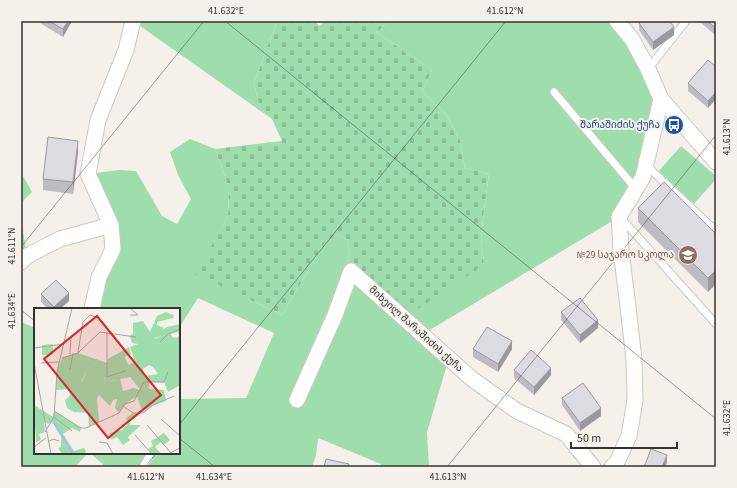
<svg xmlns="http://www.w3.org/2000/svg" width="737" height="488" font-family="'Source Sans 3','Noto Sans Georgian',sans-serif">
	<style>
		.grass { fill: #9edeac }
		.cemetery { fill: url(#cemetery-stones) }
		.lines { fill: none; stroke-linecap: round; stroke-linejoin: round }
		.service-casing { stroke: #cdc8c2; stroke-width: 9 }
		.minor-casing { stroke: #cdc8c2; stroke-width: 17 }
		.service { stroke: #fff; stroke-width: 7 }
		.minor { stroke: #fff; stroke-width: 15 }
		.wall { fill: #bebcc2 }
		.shaded-wall { fill: #9b999e }
		.building { fill: #dddbe2; stroke: #9b999e }
		.ticks { fill: none; stroke: #353330; stroke-width: 1; stroke-opacity: 0.45 }
		.labels { text-anchor: middle; dominant-baseline: central; stroke-width: 4; stroke-linejoin: round; paint-order: stroke }
		.transit-label { font-size: 10px; fill: #164399; stroke: #f5f0ea; text-anchor: end }
		.education-label { font-size: 10px; fill: #785e54; stroke: #f5f0ea; text-anchor: end }
		.street-label { font-size: 10px; fill: #353330; stroke: #f5f0ea }
		.inset-river { fill: none; stroke: #a3bdf3; stroke-width: 2 }
		.inset-road { fill: none; stroke: #a8a4a0; stroke-width: 1 }
		.view { fill: #d62828; fill-opacity: 0.15; stroke: #d62828; stroke-width: 2 }
		.inset-edge { fill: none; stroke: #353330; stroke-width: 2 }
		.neatline { fill: none; stroke: #353330; stroke-width: 1.5 }
		.ticks-label { font-size: 10px; text-anchor: middle; fill: #353330 }
	</style>
	<defs>
		<pattern id="cemetery-stones" width="16" height="16" patternUnits="userSpaceOnUse"><rect width="16" height="16" fill="#9edeac"/><path d="M2 7V4a2 2 0 0 1 4 0v3zM10 15v-3a2 2 0 0 1 4 0v3z" fill="#89bf94"/></pattern>
	</defs>
	<rect width="100%" height="100%" fill="#f5f0ea"/>
	<path class="grass" d="M 133,21 L 277,21 L 254,83 L 260,108 L 272,119 Z
		M 387,21 L 617,21 L 665,103 L 619,217 L 423,334 L 449,358 L 427,432 L 429,467 L 380,467 L 381,464 L 318,438 L 316,455 L 312,467 L 106,467 L 90,453 L 179,453 L 179,399 L 246,398 L 274,333 L 198,298 L 179,328 L 179,309 L 92,309 L 113,249 L 88,174 L 119,170 L 136,171 L 162,216 L 177,224 L 191,199 L 178,175 L 170,152 L 190,139 L 215,149 L 229,188 L 228,216 L 196,274 L 282,315 L 324,244 L 338,234 L 348,241 L 350,253 L 347,263 L 484,265 L 481,237 L 485,202 L 489,174 L 465,168 L 460,140 L 445,113 L 422,92 L 432,70 L 377,33 L 387,22 Z
		M 681,146 L 716,176 L 716,179 L 694,204 L 657,173 Z
		M 22,174 L 32,192 L 23,201 L 21,217 L 21,175 Z
		M 21,219 L 27,256 L 21,262 Z
		M 21,322 L 35,328 L 35,453 L 88,453 L 75,467 L 21,467 Z"/>
	<path class="cemetery" d="M 277,21 L 315,21 L 319,26 L 325,21 L 387,21 L 387,22 L 377,33 L 432,70 L 422,92 L 445,113 L 460,140 L 465,168 L 489,174 L 485,202 L 481,237 L 484,265 L 404,318 L 351,271 L 347,263 L 350,253 L 348,241 L 338,234 L 324,244 L 282,315 L 195,274 L 228,216 L 229,188 L 215,149 L 282,141 L 272,119 L 260,108 L 254,83 Z"/>
	<g class="lines">
		<g class="service-casing">
			<path id="service" d="M 648,69 L 686,21
				M 554,92 L 636,189
				M 646,165 L 716,231
				M 621,218 L 716,324
				M 143,467 L 150,455 L 150,453"/>
		</g>
		<g class="minor-casing">
			<path id="minor" d="M 617,21 L 632,39 L 648,69 L 661,99 L 716,162
				M 21,262 L 27,256 L 60,239 L 111,225
				M 92,309 L 99,277 L 113,249 L 111,225 L 88,174 L 98,120 L 126,50 L 133,21
				M 297,400 L 335,315 L 351,271 L 472,379 L 517,411 L 566,434 L 593,467
				M 612,467 L 617,462 L 629,436 L 635,400 L 634,360 L 628,307 L 621,250 L 619,217 L 643,177 L 661,99"/>
		</g>
		<use href="#service" class="service"/>
		<use href="#minor" class="minor"/>
	</g>
	<path class="wall" d="M 40,21 L 72,21 L 63,37 L 40,23 Z
		M 699,21 L 716,21 L 714,34 Z
		M 639,23 L 674,35 L 653,50 L 639,30 Z
		M 716,67 L 716,99 L 708,108 L 688,91 L 688,83 Z
		M 78,152 L 73,194 L 43,190 L 43,179 Z
		M 638,208 L 716,234 L 708,292 L 638,222 Z
		M 41,294 L 69,301 L 60,309 L 48,309 L 41,302 Z
		M 561,312 L 598,328 L 580,343 L 561,320 Z
		M 473,349 L 512,349 L 498,372 L 473,357 Z
		M 514,370 L 551,375 L 534,395 L 514,378 Z
		M 562,398 L 601,416 L 580,431 L 562,405 Z"/>
	<path class="shaded-wall" d="M 68,21 L 72,21 L 63,37 L 63,29 Z
		M 716,24 L 716,32 L 714,34 L 714,27 Z
		M 674,27 L 674,35 L 653,50 L 653,42 Z
		M 716,92 L 716,99 L 708,108 L 708,101 Z
		M 78,141 L 78,152 L 73,194 L 73,182 Z
		M 716,270 L 716,284 L 708,292 L 708,278 Z
		M 69,293 L 69,301 L 60,309 L 54,309 L 54,307 Z
		M 598,320 L 598,328 L 580,343 L 580,335 Z
		M 512,341 L 512,349 L 498,372 L 498,364 Z
		M 551,368 L 551,375 L 534,395 L 534,387 Z
		M 601,408 L 601,416 L 580,431 L 580,423 Z
		M 667,455 L 667,463 L 665,467 L 662,467 Z"/>
	<path class="building" d="M 49,21 L 68,21 L 63,29 Z
		M 641,21 L 669,21 L 674,27 L 653,42 L 639,23 Z
		M 708,21 L 716,21 L 716,24 L 714,27 Z
		M 708,60 L 716,67 L 716,92 L 708,101 L 688,83 Z
		M 48,137 L 78,141 L 73,182 L 43,179 Z
		M 664,182 L 716,234 L 716,270 L 708,278 L 638,208 Z
		M 56,280 L 69,293 L 54,307 L 41,294 Z
		M 580,298 L 598,320 L 580,335 L 561,312 Z
		M 487,327 L 512,341 L 498,364 L 473,349 Z
		M 531,350 L 551,368 L 534,387 L 514,370 Z
		M 583,383 L 601,408 L 580,423 L 562,398 Z
		M 651,449 L 667,455 L 662,467 L 644,467 Z
		M 326,459 L 349,464 L 348,467 L 324,467 Z"/>
	<path class="ticks" d="M 225,21 L 716,419M 21,247 L 204,21M 21,310 L 35,321M 179,425 L 506,21M 179,438 L 215,467M 145,467 L 156,453M 447,467 L 716,135"/>
	<defs>
		<g id="bus-disc" transform="scale(1)"><circle r="9.5" fill="#1a4fb4" stroke="#f5f0ea"/><path d="M-5-6H5V4H4V6H2V4H-2V6H-4V4H-5ZM-3.5-4V0h7V-4ZM-3.5 1.2v1.5H-2V1.2ZM2 1.2v1.5H3.5V1.2Z" fill="#fff"/></g>
		<g id="school-disc" transform="scale(1)"><circle r="9.5" fill="#8d6e63" stroke="#f5f0ea"/><path d="M0-5L7-2L0 1L-7-2ZM-4 1L0 2.5L4 1V4Q0 6-4 4Z" fill="#fff"/></g>
	</defs>
	<g fill-rule="evenodd">
		<use href="#bus-disc" x="674" y="125"/>
		<use href="#school-disc" x="688" y="255"/>
	</g>
	<g class="labels">
		<g class="transit-label">
			<text x="660" y="125">შარაშიძის ქუჩა</text>
		</g>
		<g class="education-label">
			<text x="674" y="255">№29 საჯარო სკოლა</text>
		</g>
		<g class="street-label">
			<text transform="translate(416 329) rotate(42)">მიხეილ შარაშიძის ქუჩა</text>
		</g>
	</g>
	<g transform="translate(34 308)">
		<rect width="146" height="146" fill="#f5f0ea"/>
		<path d="M 132,4 L 140,7 L 139,10 L 123,14 L 123,17 L 130,20 L 120,31 L 137,25 L 138,29 L 142,30 L 146,28 L 144,24 L 146,21 L 146,77 L 134,84 L 130,74 L 115,74 L 115,81 L 130,82 L 132,93 L 119,97 L 109,105 L 103,88 L 91,96 L 85,105 L 81,100 L 83,91 L 79,92 L 76,98 L 72,94 L 84,72 L 70,73 L 71,70 L 61,55 L 51,62 L 52,65 L 48,72 L 49,99 L 63,90 L 65,114 L 55,118 L 54,105 L 40,104 L 33,100 L 31,92 L 36,88 L 35,81 L 22,82 L 23,64 L 28,50 L 44,45 L 73,55 L 74,51 L 95,39 L 97,46 L 91,49 L 94,57 L 101,54 L 96,39 L 104,36 L 98,35 L 96,28 L 99,25 L 99,15 L 109,13 L 116,24 L 123,8 ZM 115,57 L 119,59 L 124,66 L 111,68 L 109,61 ZM 96,69 L 106,81 L 105,82 L 100,80 L 89,83 L 86,71 ZM 19,36 L 19,47 L 8,47 L 8,37 ZM 0,97 L 19,109 L 20,103 L 47,120 L 46,124 L 38,120 L 29,126 L 40,143 L 50,140 L 52,143 L 50,146 L 28,146 L 24,140 L 27,139 L 27,129 L 18,114 L 14,116 L 10,113 L 11,124 L 5,126 L 7,132 L 2,134 ZM 99,105 L 105,108 L 95,111 L 96,117 L 107,117 L 94,129 L 96,132 L 89,137 L 83,129 L 77,132 L 76,125 L 88,122 L 94,116 L 92,110 ZM 130,125 L 136,132 L 130,137 L 127,134 L 121,139 L 127,146 L 118,146 L 114,141 L 119,138 L 117,133 Z" fill="#9edeac" fill-rule="evenodd"/>
		<path d="M 146,16 L 144,24 L 117,31 L 116,24 L 125,24 L 133,19 Z" fill="#9edeac"/>
		<path d="M 61,55 L 73,59 L 70,73 L 84,72 L 87,85 L 78,87 L 72,94 L 65,87 L 61,95 L 48,100 L 49,93 L 43,93 L 44,77 L 47,76 L 52,65 L 50,62 Z" fill="#9edeac"/>
		<path class="inset-river" d="M 20,114 L 39,146"/>
		<path class="inset-road" d="M 96,7 L 104,7 L 96,0M 73,24 L 73,69 L 91,63M 126,34 L 134,26 L 146,21M 0,40 L 30,36M 44,44 L 49,14 L 56,7 L 64,10M 36,46 L 37,28M 28,50 L 44,45 L 66,24 L 102,29M 0,55 L 17,146M 7,55 L 25,54M 36,62 L 39,45M 89,98 L 99,105 L 109,105 L 119,97 L 140,88M 20,103 L 47,120 L 52,120 L 85,105 L 91,96 L 100,93 L 110,74 L 130,74 L 134,64M 20,109 L 38,123M 127,111 L 146,128M 113,117 L 136,144M 11,124 L 20,109 L 23,64 L 38,0M 101,127 L 118,146M 14,134 L 19,131 L 25,133M 65,134 L 73,135 L 79,146M 0,139 L 12,130M 134,146 L 146,140"/>
		<path class="view" d="M 63,8 L 127,87 L 74,130 L 10,51 Z"/>
		<rect width="146" height="146" class="inset-edge"/>
	</g>
	<rect width="737" height="488" fill="none" stroke="#f5f0ea" stroke-width="44"/>
	<path d="M571 442v6h106v-6" fill="none" stroke="#353330" stroke-width="2"/>
	<text x="577" y="442" font-size="12" fill="#353330" stroke="#f5f0ea" stroke-width="3" paint-order="stroke">50 m</text>
	<rect x="22" y="22" width="693" height="444" class="neatline"/>
	<g class="ticks-label">
		<text x="226" y="14">41.632°E</text>
		<text x="505" y="14">41.612°N</text>
		<text transform="translate(726 137) rotate(-90)" y="4">41.613°N</text>
		<text transform="translate(11 246) rotate(-90)" y="4">41.611°N</text>
		<text transform="translate(11 311) rotate(-90)" y="4">41.634°E</text>
		<text transform="translate(726 418) rotate(-90)" y="4">41.632°E</text>
		<text x="146" y="480">41.612°N</text>
		<text x="214" y="480">41.634°E</text>
		<text x="448" y="480">41.613°N</text>
	</g>
</svg>
